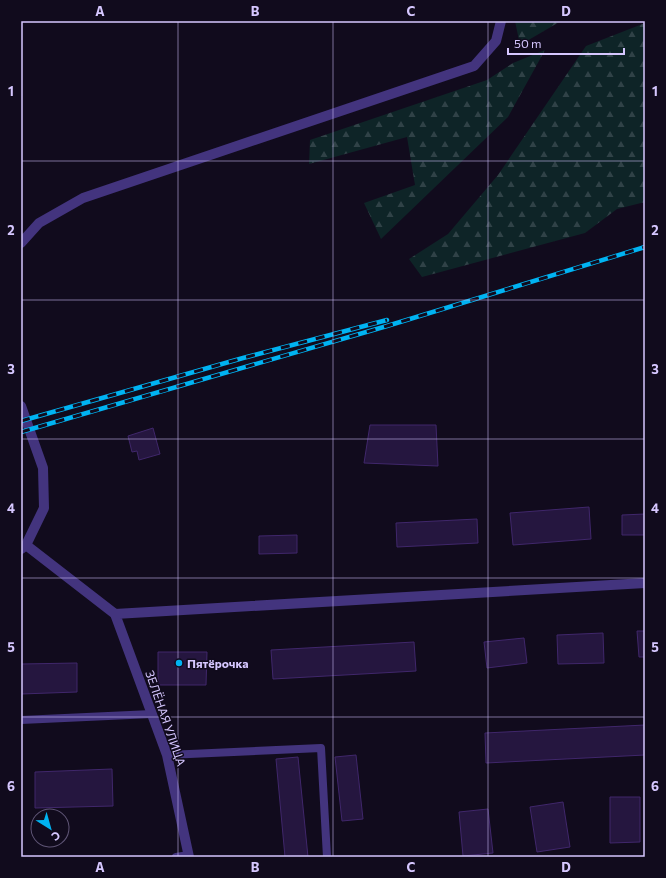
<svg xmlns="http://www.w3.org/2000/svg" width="666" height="878" font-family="Commissioner,sans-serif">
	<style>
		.forest { fill: url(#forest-firs) }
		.building { fill: #25163f; stroke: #40276b }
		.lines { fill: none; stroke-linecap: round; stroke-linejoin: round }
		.service { stroke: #43347e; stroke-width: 8 }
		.minor { stroke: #43347e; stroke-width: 10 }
		.tertiary { stroke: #43347e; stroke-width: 10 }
		.rail-casing { stroke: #00b3f2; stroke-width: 4.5 }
		.rail { stroke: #110b1d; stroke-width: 3; stroke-dasharray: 9; stroke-linecap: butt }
		.grid { fill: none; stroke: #d6c7ff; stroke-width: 1; stroke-opacity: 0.55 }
		.poi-dot { fill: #00b3f2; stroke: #110b1d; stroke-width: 1.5 }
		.labels { text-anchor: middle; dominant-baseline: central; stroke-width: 3; stroke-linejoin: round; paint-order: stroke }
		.poi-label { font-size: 12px; font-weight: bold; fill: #d6c7ff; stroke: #110b1d; text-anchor: start }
		.street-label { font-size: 12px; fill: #d6c7ff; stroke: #110b1d }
		.neatline { fill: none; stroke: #d6c7ff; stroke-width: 1.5 }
		.grid-label { font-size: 13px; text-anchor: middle; font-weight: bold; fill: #d6c7ff }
	</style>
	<defs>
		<pattern id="forest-firs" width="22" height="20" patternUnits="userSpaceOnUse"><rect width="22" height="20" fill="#0e2427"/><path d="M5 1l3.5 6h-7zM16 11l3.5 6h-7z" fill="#304247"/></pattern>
	</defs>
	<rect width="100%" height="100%" fill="#110b1d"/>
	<path class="forest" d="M 515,21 L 561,21 L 520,45 Z
		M 645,23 L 645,202 L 617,209 L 585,233 L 422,277 L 409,259 L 448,234 L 498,175 L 586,46 Z
		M 545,50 L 508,117 L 381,239 L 364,203 L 415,185 L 407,137 L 309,164 L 310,140 L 487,80 L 513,63 Z"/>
	<path class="building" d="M 370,425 L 436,425 L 438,466 L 364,463 Z
		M 153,428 L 160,454 L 139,460 L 137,451 L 132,452 L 128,436 Z
		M 589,507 L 591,539 L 513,545 L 510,513 Z
		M 645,514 L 645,535 L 622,535 L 622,515 Z
		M 477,519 L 478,543 L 397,547 L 396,523 Z
		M 297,535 L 297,553 L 259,554 L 259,536 Z
		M 637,631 L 645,631 L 645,657 L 639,657 Z
		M 603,633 L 604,663 L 558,664 L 557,635 Z
		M 524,638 L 527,663 L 487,668 L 484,642 Z
		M 414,642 L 416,671 L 273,679 L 271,650 Z
		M 158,652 L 207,652 L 206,685 L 158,685 Z
		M 77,663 L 77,692 L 21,694 L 21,664 Z
		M 645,725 L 645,755 L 486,763 L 485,733 Z
		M 356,755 L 363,819 L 342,821 L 335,757 Z
		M 298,757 L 308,857 L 285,857 L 276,759 Z
		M 112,769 L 113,806 L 35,808 L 35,772 Z
		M 610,797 L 640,797 L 640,842 L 610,843 Z
		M 563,802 L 570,847 L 537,852 L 530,807 Z
		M 488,809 L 493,853 L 463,856 L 459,812 Z"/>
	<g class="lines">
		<path class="service" d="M 21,720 L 152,714
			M 167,755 L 321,748 L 327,857
			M 176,857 L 189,855"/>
		<path class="minor" d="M 26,545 L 115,614 L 645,583
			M 115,614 L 167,755 L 189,857"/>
		<path class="tertiary" d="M 21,243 L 39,223 L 83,198 L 474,66 L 496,41 L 501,21
			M 21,406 L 43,468 L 44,508 L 26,545 L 21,549"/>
		<g class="rail-casing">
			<path id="rail" d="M 21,421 L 243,358 L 387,320
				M 21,432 L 387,326 L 645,247"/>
		</g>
		<use href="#rail" class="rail"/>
	</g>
	<path class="grid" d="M 178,21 L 178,857M 333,21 L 333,857M 488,21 L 488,857M 21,161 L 645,161M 21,300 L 645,300M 21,439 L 645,439M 21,578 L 645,578M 21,717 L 645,717"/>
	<circle class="poi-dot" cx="179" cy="663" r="4"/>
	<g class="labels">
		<g class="poi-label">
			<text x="187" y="663">Пятёрочка</text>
		</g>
		<g class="street-label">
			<text transform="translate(166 718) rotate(71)">ЗЕЛЁНАЯ УЛИЦА</text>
		</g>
	</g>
	<rect width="666" height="878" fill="none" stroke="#110b1d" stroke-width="44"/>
	<g transform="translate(50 828) rotate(143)"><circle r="19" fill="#110b1d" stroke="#605677"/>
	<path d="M0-3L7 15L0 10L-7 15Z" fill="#00b3f2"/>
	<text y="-6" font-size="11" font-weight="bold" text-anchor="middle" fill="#d6c7ff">С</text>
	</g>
	<path d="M508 48v6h116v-6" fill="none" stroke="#d6c7ff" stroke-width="2"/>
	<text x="514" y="48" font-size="12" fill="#d6c7ff" stroke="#110b1d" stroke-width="3" paint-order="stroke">50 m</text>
	<rect x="22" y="22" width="622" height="834" class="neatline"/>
	<g class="grid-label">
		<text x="100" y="16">A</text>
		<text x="255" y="16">B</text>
		<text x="411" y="16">C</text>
		<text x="566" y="16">D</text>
		<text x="11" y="96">1</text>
		<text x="655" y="96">1</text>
		<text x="11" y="235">2</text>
		<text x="655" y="235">2</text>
		<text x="11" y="374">3</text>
		<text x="655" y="374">3</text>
		<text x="11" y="513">4</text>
		<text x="655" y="513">4</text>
		<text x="11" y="652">5</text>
		<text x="655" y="652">5</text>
		<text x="11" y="791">6</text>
		<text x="655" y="791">6</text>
		<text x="100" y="872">A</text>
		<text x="255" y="872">B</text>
		<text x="411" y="872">C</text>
		<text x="566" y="872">D</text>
	</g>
</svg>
